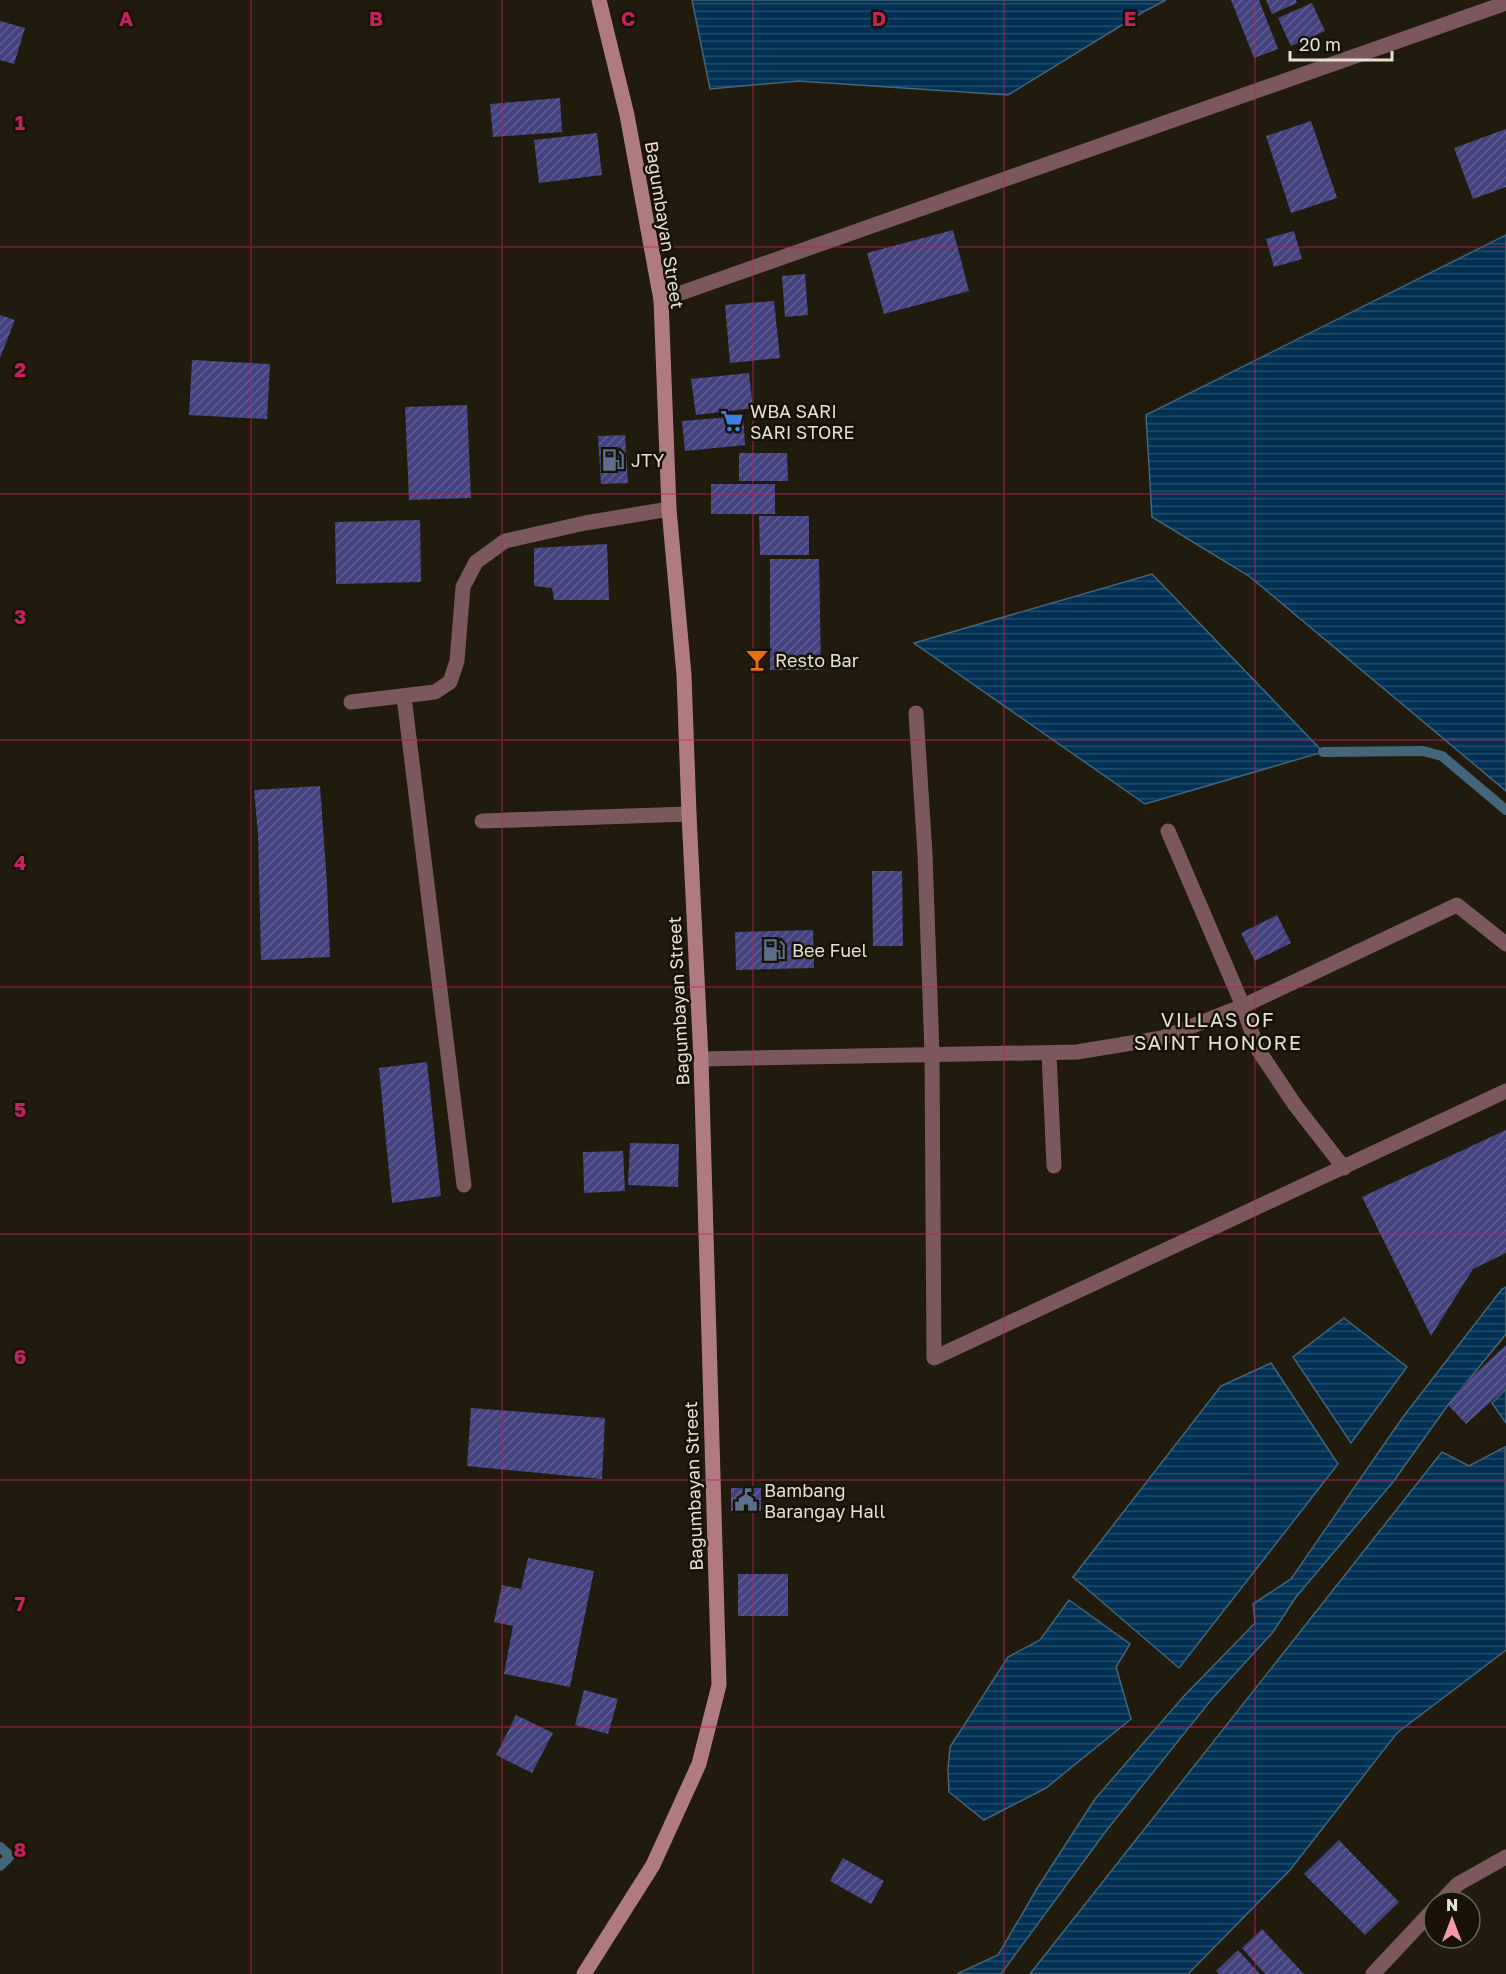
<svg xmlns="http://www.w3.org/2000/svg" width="1506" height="1974" font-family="'Golos Text',sans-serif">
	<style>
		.water { fill: url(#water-rules); stroke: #44657a; stroke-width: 1.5 }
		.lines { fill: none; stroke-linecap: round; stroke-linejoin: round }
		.stream { stroke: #44657a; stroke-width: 10 }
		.building { fill: url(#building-hatch) }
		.lane { stroke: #7a585c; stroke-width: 15 }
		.street { stroke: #7a585c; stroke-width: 15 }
		.secondary { stroke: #b07a81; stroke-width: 15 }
		.grid { fill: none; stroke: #c42261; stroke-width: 1.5; stroke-opacity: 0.55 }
		.labels { text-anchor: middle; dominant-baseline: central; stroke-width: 5; stroke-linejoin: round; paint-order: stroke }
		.street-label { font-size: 18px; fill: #e4e0d6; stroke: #171204 }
		.poi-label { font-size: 18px; fill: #e4e0d6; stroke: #171204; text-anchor: start }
		.neighbourhood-label { font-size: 20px; letter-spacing: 1.5px; fill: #e4e0d6; stroke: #171204 }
		.grid-label { font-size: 20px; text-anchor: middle; font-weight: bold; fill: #c42261; stroke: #171204; stroke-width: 5; stroke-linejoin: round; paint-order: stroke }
	</style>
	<defs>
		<pattern id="water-rules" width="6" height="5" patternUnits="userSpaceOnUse" patternTransform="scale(1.5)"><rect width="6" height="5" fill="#003053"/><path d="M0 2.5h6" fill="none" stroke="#254e6b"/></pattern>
		<pattern id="building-hatch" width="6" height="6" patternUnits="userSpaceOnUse" patternTransform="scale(1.5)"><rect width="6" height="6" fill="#444380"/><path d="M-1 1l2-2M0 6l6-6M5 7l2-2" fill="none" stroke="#5f5e91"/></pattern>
	</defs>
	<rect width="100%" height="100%" fill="#201b0c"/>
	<path class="water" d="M 692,0 L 1166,0 L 1143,12 L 1008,95 L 798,81 L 710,89 Z
		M 1506,235 L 1506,791 L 1249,576 L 1152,517 L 1146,415 Z
		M 1152,574 L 1323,752 L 1145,804 L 914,643 Z
		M 1506,1287 L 1506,1334 L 1448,1405 L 1393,1482 L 1296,1597 L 1273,1632 L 1211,1700 L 1106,1831 L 1001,1974 L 957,1974 L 998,1955 L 1038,1887 L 1095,1799 L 1184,1696 L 1255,1623 L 1253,1604 L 1291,1579 L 1403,1417 L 1502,1289 Z
		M 1344,1318 L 1407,1367 L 1351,1443 L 1293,1357 Z
		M 1271,1363 L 1338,1464 L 1179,1668 L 1073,1577 L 1221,1386 Z
		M 1506,1389 L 1506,1423 L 1492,1403 Z
		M 1505,1447 L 1506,1650 L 1397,1733 L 1290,1870 L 1188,1974 L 1030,1974 L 1442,1452 L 1469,1466 Z
		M 1069,1600 L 1130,1644 L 1116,1667 L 1131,1719 L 1046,1788 L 984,1820 L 949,1792 L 948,1769 L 950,1747 L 1008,1657 L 1040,1640 Z"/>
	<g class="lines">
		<path class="stream" d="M 1323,752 L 1423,751 L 1442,756 L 1506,810
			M 0,1847 L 10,1856 L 0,1866"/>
	</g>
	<path class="building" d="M 1231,0 L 1259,0 L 1278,49 L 1254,58 Z
		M 1266,0 L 1296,0 L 1297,3 L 1272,14 Z
		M 1312,3 L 1325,31 L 1291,46 L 1278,18 Z
		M 0,21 L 25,28 L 14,64 L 0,60 Z
		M 560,98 L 562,132 L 493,137 L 490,104 Z
		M 1311,121 L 1337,198 L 1291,213 L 1266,136 Z
		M 1506,129 L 1506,187 L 1473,199 L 1454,148 Z
		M 597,133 L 602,175 L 539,183 L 534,140 Z
		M 953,230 L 969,291 L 884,314 L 867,253 Z
		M 1294,231 L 1302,259 L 1274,267 L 1266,239 Z
		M 805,274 L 808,315 L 785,317 L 782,276 Z
		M 774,301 L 780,358 L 730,363 L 725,305 Z
		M 0,315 L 15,320 L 0,358 Z
		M 192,360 L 270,364 L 267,419 L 189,415 Z
		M 749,373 L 753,408 L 696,415 L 691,379 Z
		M 467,405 L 471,498 L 409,500 L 405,407 Z
		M 743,416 L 745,445 L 685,451 L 682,421 Z
		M 625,435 L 628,483 L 601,484 L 598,436 Z
		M 739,453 L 787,453 L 788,481 L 739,481 Z
		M 711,484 L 775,484 L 775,514 L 711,514 Z
		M 759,516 L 809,516 L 809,555 L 760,555 Z
		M 420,520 L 421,582 L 336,584 L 335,522 Z
		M 607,544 L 609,600 L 554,600 L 552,588 L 534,586 L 534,548 Z
		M 770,559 L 819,559 L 821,670 L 770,670 Z
		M 320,786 L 327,884 L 330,957 L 261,960 L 258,834 L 254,790 Z
		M 872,871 L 902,871 L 903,946 L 873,946 Z
		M 1277,915 L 1291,943 L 1255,961 L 1241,933 Z
		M 813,930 L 814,968 L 736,970 L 735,932 Z
		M 427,1062 L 441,1196 L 392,1203 L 379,1068 Z
		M 1506,1130 L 1506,1253 L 1473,1269 L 1431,1336 L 1362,1197 Z
		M 630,1143 L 679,1144 L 678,1187 L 628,1185 Z
		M 623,1151 L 625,1191 L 584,1193 L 583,1152 Z
		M 1506,1345 L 1506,1388 L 1466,1424 L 1448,1405 L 1466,1382 Z
		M 471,1408 L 605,1418 L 602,1479 L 467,1466 Z
		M 731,1488 L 761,1488 L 761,1511 L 731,1511 Z
		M 528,1558 L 594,1571 L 570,1687 L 504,1674 L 513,1626 L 494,1622 L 502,1585 L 521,1589 Z
		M 738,1574 L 788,1574 L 788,1616 L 738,1616 Z
		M 584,1690 L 618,1699 L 608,1734 L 575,1725 Z
		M 516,1715 L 553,1733 L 532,1773 L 496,1755 Z
		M 1339,1840 L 1399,1902 L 1365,1935 L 1304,1874 Z
		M 843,1858 L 884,1881 L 871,1904 L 830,1881 Z
		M 1262,1929 L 1304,1974 L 1265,1974 L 1242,1948 Z
		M 1238,1950 L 1260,1974 L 1219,1974 L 1216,1971 Z"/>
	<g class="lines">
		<path class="lane" d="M 482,821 L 689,814"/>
		<path class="street" d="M 661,300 L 1506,3
			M 404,697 L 464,1185
			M 351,702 L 435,692 L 450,682 L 457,661 L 463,587 L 476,562 L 505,541 L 585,523 L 669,509
			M 916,713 L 925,854 L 932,1054 L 934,1358 L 1506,1091
			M 1168,831 L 1243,1006 L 1257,1048 L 1295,1105 L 1344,1168
			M 1049,1053 L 1054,1166
			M 701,1059 L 1077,1052 L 1162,1038 L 1243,1006 L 1457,905 L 1506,944
			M 1441,1902 L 1458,1884 L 1506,1857
			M 1373,1974 L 1434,1909"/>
		<path class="secondary" d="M 584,1974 L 653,1865 L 699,1764 L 719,1685 L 701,1059 L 689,814 L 684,675 L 669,509 L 661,300 L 627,115 L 599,0"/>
	</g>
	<path class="grid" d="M 251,0 L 251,1974M 502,0 L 502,1974M 753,0 L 753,1974M 1004,0 L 1004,1974M 1255,0 L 1255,1974M 0,247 L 1506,247M 0,494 L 1506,494M 0,740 L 1506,740M 0,987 L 1506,987M 0,1234 L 1506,1234M 0,1480 L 1506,1480M 0,1727 L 1506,1727"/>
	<defs>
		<g id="supermarket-bare" transform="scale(1.8)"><path d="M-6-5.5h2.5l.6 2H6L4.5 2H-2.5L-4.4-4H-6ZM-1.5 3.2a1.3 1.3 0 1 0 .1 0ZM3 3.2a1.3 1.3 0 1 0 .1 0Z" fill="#3f7fe0" stroke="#171204" stroke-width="2.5" paint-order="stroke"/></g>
		<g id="fuel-bare" transform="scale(1.8)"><path d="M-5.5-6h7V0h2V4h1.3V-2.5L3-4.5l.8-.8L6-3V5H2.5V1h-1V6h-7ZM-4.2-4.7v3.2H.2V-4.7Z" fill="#5c6f8a" stroke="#171204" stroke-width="2.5" paint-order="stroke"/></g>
		<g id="bar-bare" transform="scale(1.8)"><path d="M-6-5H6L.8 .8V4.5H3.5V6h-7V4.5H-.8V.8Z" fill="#e8710a" stroke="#171204" stroke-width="2.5" paint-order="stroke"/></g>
		<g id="civic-bare" transform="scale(1.8)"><path d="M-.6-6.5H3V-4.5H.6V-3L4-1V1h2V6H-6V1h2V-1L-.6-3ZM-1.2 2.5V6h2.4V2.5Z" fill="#5c6f8a" stroke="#171204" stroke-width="2.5" paint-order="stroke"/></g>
	</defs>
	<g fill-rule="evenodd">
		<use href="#supermarket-bare" x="732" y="421"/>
		<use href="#fuel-bare" x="613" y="460"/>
		<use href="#bar-bare" x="757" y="660"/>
		<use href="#fuel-bare" x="774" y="950"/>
		<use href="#civic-bare" x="746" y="1500"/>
	</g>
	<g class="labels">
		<g class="street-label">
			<text transform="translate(665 225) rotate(81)">Bagumbayan Street</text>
			<text transform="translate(678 1001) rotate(-93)">Bagumbayan Street</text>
			<text transform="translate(693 1486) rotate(-92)">Bagumbayan Street</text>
		</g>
		<g class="poi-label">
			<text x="750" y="411">WBA SARI<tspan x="750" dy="21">SARI STORE</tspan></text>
			<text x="631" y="460">JTY</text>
			<text x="775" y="660">Resto Bar</text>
			<text x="792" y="950">Bee Fuel</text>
			<text x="764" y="1490">Bambang<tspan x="764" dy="21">Barangay Hall</tspan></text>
		</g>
		<g class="neighbourhood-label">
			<text x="1218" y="1019">VILLAS OF<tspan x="1218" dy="23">SAINT HONORE</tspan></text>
		</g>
	</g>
	<g class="grid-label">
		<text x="126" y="26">A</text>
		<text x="376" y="26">B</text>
		<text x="628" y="26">C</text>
		<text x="879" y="26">D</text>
		<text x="1130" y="26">E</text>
		<text x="20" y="130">1</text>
		<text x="20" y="377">2</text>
		<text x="20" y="624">3</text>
		<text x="20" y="870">4</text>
		<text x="20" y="1117">5</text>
		<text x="20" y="1364">6</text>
		<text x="20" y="1611">7</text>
		<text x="20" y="1857">8</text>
	</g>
	<g transform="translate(1452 1920)"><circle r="28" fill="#171204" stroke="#696458" stroke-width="1.5"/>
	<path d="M0-4.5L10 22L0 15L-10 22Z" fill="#f29aac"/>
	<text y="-9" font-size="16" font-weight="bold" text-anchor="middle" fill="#e4e0d6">N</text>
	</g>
	<path d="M1290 51v9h102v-9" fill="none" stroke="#e4e0d6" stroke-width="3"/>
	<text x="1299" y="51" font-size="18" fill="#e4e0d6" stroke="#171204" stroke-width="4.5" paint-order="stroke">20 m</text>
</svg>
